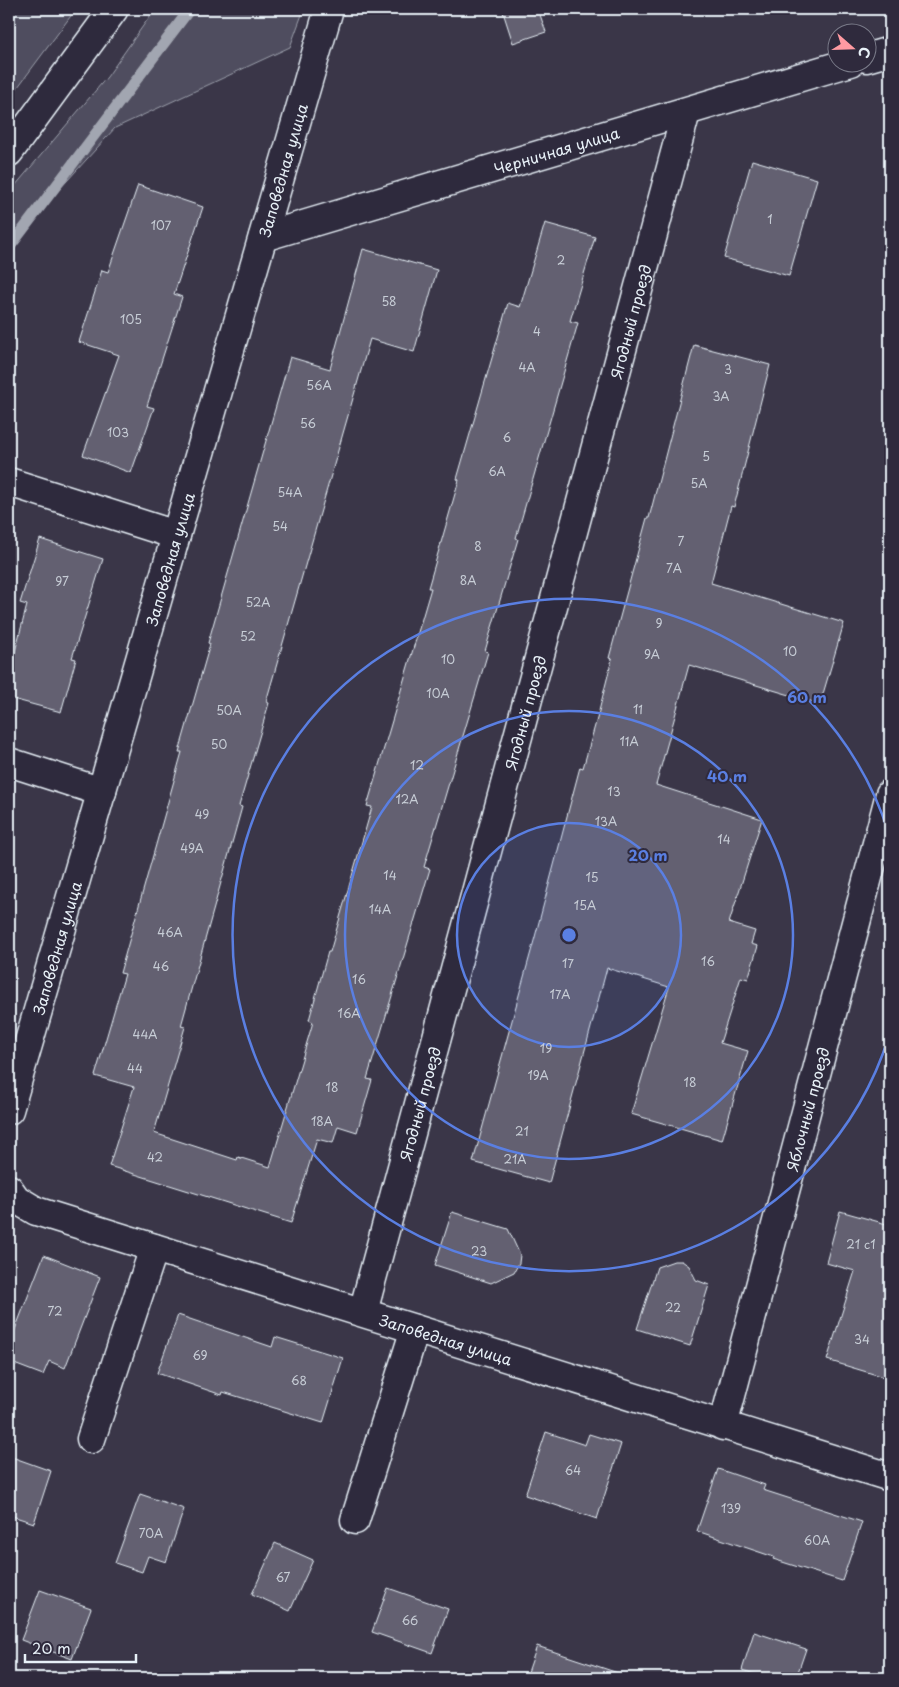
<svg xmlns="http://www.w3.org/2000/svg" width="899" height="1687" font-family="'Playpen Sans',sans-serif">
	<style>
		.green { fill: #504e5f; stroke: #9ca0ac }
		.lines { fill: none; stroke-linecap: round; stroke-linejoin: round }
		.stream { stroke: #a2a6b1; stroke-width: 11 }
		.building { fill: #636171; stroke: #e8f1f8 }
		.minor-casing { stroke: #e8f1f8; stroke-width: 31 }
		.minor { stroke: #2f2a3d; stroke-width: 28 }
		.ring { fill: none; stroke: #5a7fe2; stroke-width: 2.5 }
		.labels { text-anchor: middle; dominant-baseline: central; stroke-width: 4; stroke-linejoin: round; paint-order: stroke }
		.number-label { font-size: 12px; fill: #c7cdd6 }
		.street-label { font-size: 15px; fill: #e8f1f8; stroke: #2f2a3d }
		.centre { fill: #5a7fe2; stroke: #2f2a3d; stroke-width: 2.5 }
		.ring-label { font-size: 15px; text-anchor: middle; font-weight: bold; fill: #5a7fe2; stroke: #2f2a3d; stroke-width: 4; stroke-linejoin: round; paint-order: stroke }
	</style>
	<rect width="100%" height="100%" fill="#3a3648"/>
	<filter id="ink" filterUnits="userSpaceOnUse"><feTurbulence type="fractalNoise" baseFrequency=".02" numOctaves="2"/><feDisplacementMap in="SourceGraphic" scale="10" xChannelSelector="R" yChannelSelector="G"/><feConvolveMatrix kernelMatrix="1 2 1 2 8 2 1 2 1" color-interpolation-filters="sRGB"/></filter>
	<g filter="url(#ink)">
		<path class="green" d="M 9,9 L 76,9 L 9,99 Z
			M 155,9 L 304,9 L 290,47 L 115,128 L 9,245 L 9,193 L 107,77 Z"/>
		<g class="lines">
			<path class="stream" d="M 9,248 L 190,9"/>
		</g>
		<path class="building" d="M 502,9 L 538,9 L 546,32 L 513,43 Z
			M 752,160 L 817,179 L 789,276 L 724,258 Z
			M 138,185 L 203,207 L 174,294 L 182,297 L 147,406 L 154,408 L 131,473 L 83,455 L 119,355 L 79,342 L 102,270 L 108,272 Z
			M 545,223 L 595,237 L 570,321 L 578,323 L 516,538 L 518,539 L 485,651 L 488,652 L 424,867 L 430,869 L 367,1079 L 372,1080 L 357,1132 L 338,1126 L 333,1143 L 317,1139 L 291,1223 L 109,1166 L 134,1087 L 95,1076 L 125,974 L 120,973 L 182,752 L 179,752 L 210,644 L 208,643 L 290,357 L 330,369 L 363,249 L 437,270 L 414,352 L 370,339 L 266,702 L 269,703 L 239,806 L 242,807 L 181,1026 L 185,1027 L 154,1133 L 237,1160 L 238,1157 L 270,1167 L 313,1022 L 309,1020 L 328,952 L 330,952 L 372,807 L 367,806 L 431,588 L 428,588 L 459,480 L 457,479 L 487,375 L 508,303 L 520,307 Z
			M 694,345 L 770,365 L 734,507 L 731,506 L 711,583 L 844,623 L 820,704 L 689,665 L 656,785 L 762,819 L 729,923 L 755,931 L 751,944 L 758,946 L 748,979 L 741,977 L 720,1043 L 748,1051 L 722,1140 L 631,1114 L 669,987 L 607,968 L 549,1183 L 473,1162 L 535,937 L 580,767 L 583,768 L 598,715 L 612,659 L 609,658 L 617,628 L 647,518 L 649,518 Z
			M 40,539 L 103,559 L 72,658 L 76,659 L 61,712 L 9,698 L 9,675 L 27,605 L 20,603 Z
			M 840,1211 L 890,1225 L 890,1379 L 827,1360 L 855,1271 L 826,1263 Z
			M 452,1212 L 508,1229 L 520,1255 L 519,1263 L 514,1272 L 491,1283 L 435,1265 Z
			M 44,1255 L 100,1277 L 65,1368 L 49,1361 L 43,1375 L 9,1362 L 9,1345 Z
			M 674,1261 L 682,1261 L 689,1266 L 696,1280 L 709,1285 L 690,1346 L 637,1329 L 657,1267 Z
			M 178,1315 L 272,1347 L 275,1337 L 343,1358 L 323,1423 L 223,1392 L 222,1395 L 157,1373 Z
			M 546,1432 L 585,1445 L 589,1434 L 621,1444 L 597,1519 L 525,1495 Z
			M 9,1456 L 51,1471 L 34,1523 L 9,1515 Z
			M 718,1469 L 765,1485 L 763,1490 L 862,1522 L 842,1581 L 773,1559 L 774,1557 L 697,1531 Z
			M 140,1494 L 184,1509 L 166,1562 L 148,1556 L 142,1572 L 115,1563 Z
			M 275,1543 L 313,1560 L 290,1611 L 252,1594 Z
			M 388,1588 L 448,1609 L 432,1653 L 372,1632 Z
			M 40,1590 L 91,1608 L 72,1659 L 21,1640 Z
			M 754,1632 L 806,1649 L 796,1678 L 767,1678 L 742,1670 Z
			M 537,1646 L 618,1673 L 617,1678 L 526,1678 Z"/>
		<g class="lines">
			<g class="minor-casing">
				<g id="minor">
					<path d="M 866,58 L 890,51"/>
					<path d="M 9,152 L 114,9"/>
					<path id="s1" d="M 263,237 L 851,62"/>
					<path d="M 9,482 L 176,535"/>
					<path d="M 9,762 L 102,792"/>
					<path id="s2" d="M 9,1110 L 329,9"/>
					<path id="s3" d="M 9,1189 L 16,1199 L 36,1211 L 890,1477"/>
					<path id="s4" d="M 363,1312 L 686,112"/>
					<path id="s5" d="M 723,1426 L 890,794"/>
					<path d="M 91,1439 L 154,1248"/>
					<path d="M 355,1520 L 415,1329"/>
				</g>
			</g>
			<use href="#minor" class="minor"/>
		</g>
	</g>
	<circle cx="569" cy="935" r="112" fill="#5a7fe2" fill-opacity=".12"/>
	<g class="ring">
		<circle cx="569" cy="935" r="112"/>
		<circle cx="569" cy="935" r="224"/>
		<path d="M889 1036A336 336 0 1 1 889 834"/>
	</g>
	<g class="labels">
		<g class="number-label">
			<text x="770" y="219">1</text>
			<text x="161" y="225">107</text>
			<text x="561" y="260">2</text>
			<text x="389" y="301">58</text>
			<text x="131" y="319">105</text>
			<text x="537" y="331">4</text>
			<text x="527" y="367">4А</text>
			<text x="728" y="369">3</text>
			<text x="319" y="385">56А</text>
			<text x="721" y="396">3А</text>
			<text x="308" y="423">56</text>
			<text x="118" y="432">103</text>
			<text x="507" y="437">6</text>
			<text x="706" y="456">5</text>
			<text x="497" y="471">6А</text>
			<text x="699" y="483">5А</text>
			<text x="290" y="492">54А</text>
			<text x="280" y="526">54</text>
			<text x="681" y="541">7</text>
			<text x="478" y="546">8</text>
			<text x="674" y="568">7А</text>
			<text x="468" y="580">8А</text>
			<text x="62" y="581">97</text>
			<text x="258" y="602">52А</text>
			<text x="659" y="623">9</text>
			<text x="248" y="636">52</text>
			<text x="790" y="651">10</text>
			<text x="652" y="654">9А</text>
			<text x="448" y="659">10</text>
			<text x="438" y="693">10А</text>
			<text x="638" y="709">11</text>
			<text x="229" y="710">50А</text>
			<text x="629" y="741">11А</text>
			<text x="219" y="744">50</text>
			<text x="417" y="765">12</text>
			<text x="614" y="791">13</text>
			<text x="407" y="799">12А</text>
			<text x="202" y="814">49</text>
			<text x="606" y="821">13А</text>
			<text x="724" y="839">14</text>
			<text x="192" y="848">49А</text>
			<text x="390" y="875">14</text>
			<text x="592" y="877">15</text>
			<text x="585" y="905">15А</text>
			<text x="380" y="909">14А</text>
			<text x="170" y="932">46А</text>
			<text x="708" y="961">16</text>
			<text x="568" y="963">17</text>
			<text x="161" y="966">46</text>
			<text x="359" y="979">16</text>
			<text x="560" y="994">17А</text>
			<text x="349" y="1013">16А</text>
			<text x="145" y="1034">44А</text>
			<text x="546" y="1048">19</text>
			<text x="135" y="1068">44</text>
			<text x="538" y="1075">19А</text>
			<text x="690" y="1082">18</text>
			<text x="332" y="1087">18</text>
			<text x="322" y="1121">18А</text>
			<text x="522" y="1131">21</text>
			<text x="155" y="1157">42</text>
			<text x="515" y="1159">21А</text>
			<text x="861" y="1244">21 с1</text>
			<text x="479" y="1251">23</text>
			<text x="673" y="1307">22</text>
			<text x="55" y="1311">72</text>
			<text x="862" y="1339">34</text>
			<text x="200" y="1355">69</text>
			<text x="299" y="1380">68</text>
			<text x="573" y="1470">64</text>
			<text x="731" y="1508">139</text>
			<text x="151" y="1533">70А</text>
			<text x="817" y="1540">60А</text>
			<text x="283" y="1577">67</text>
			<text x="410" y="1620">66</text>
		</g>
		<g class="street-label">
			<text stroke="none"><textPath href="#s1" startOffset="306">Черничная улица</textPath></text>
			<text stroke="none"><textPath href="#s2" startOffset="979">Заповедная улица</textPath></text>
			<text stroke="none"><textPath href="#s4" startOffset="1026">Ягодный проезд</textPath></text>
			<text stroke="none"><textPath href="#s2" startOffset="574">Заповедная улица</textPath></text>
			<text stroke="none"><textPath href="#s4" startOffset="621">Ягодный проезд</textPath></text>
			<text stroke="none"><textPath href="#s2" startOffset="169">Заповедная улица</textPath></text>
			<text stroke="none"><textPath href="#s4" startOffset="216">Ягодный проезд</textPath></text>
			<text stroke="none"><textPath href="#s5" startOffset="328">Яблочный проезд</textPath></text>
			<text stroke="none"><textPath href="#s3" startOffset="465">Заповедная улица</textPath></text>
		</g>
	</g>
	<circle cx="569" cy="935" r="8" class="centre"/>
	<g class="ring-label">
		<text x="807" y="703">60 m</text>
		<text x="727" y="782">40 m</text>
		<text x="648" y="861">20 m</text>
	</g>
	<rect width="899" height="1687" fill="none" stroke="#2f2a3d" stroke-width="30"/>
	<rect x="15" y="15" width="869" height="1657" fill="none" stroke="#e8f1f8" stroke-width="2" filter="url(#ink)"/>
	<g transform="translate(852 48) rotate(110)"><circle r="24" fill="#2f2a3d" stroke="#797a88"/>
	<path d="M0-4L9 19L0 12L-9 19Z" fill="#ff9aa2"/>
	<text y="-8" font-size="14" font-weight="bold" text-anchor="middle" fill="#e8f1f8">С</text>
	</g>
	<path d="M25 1654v8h111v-8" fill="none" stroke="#e8f1f8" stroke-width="2.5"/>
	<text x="32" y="1654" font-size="15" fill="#e8f1f8" stroke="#2f2a3d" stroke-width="4" paint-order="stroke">20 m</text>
</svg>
